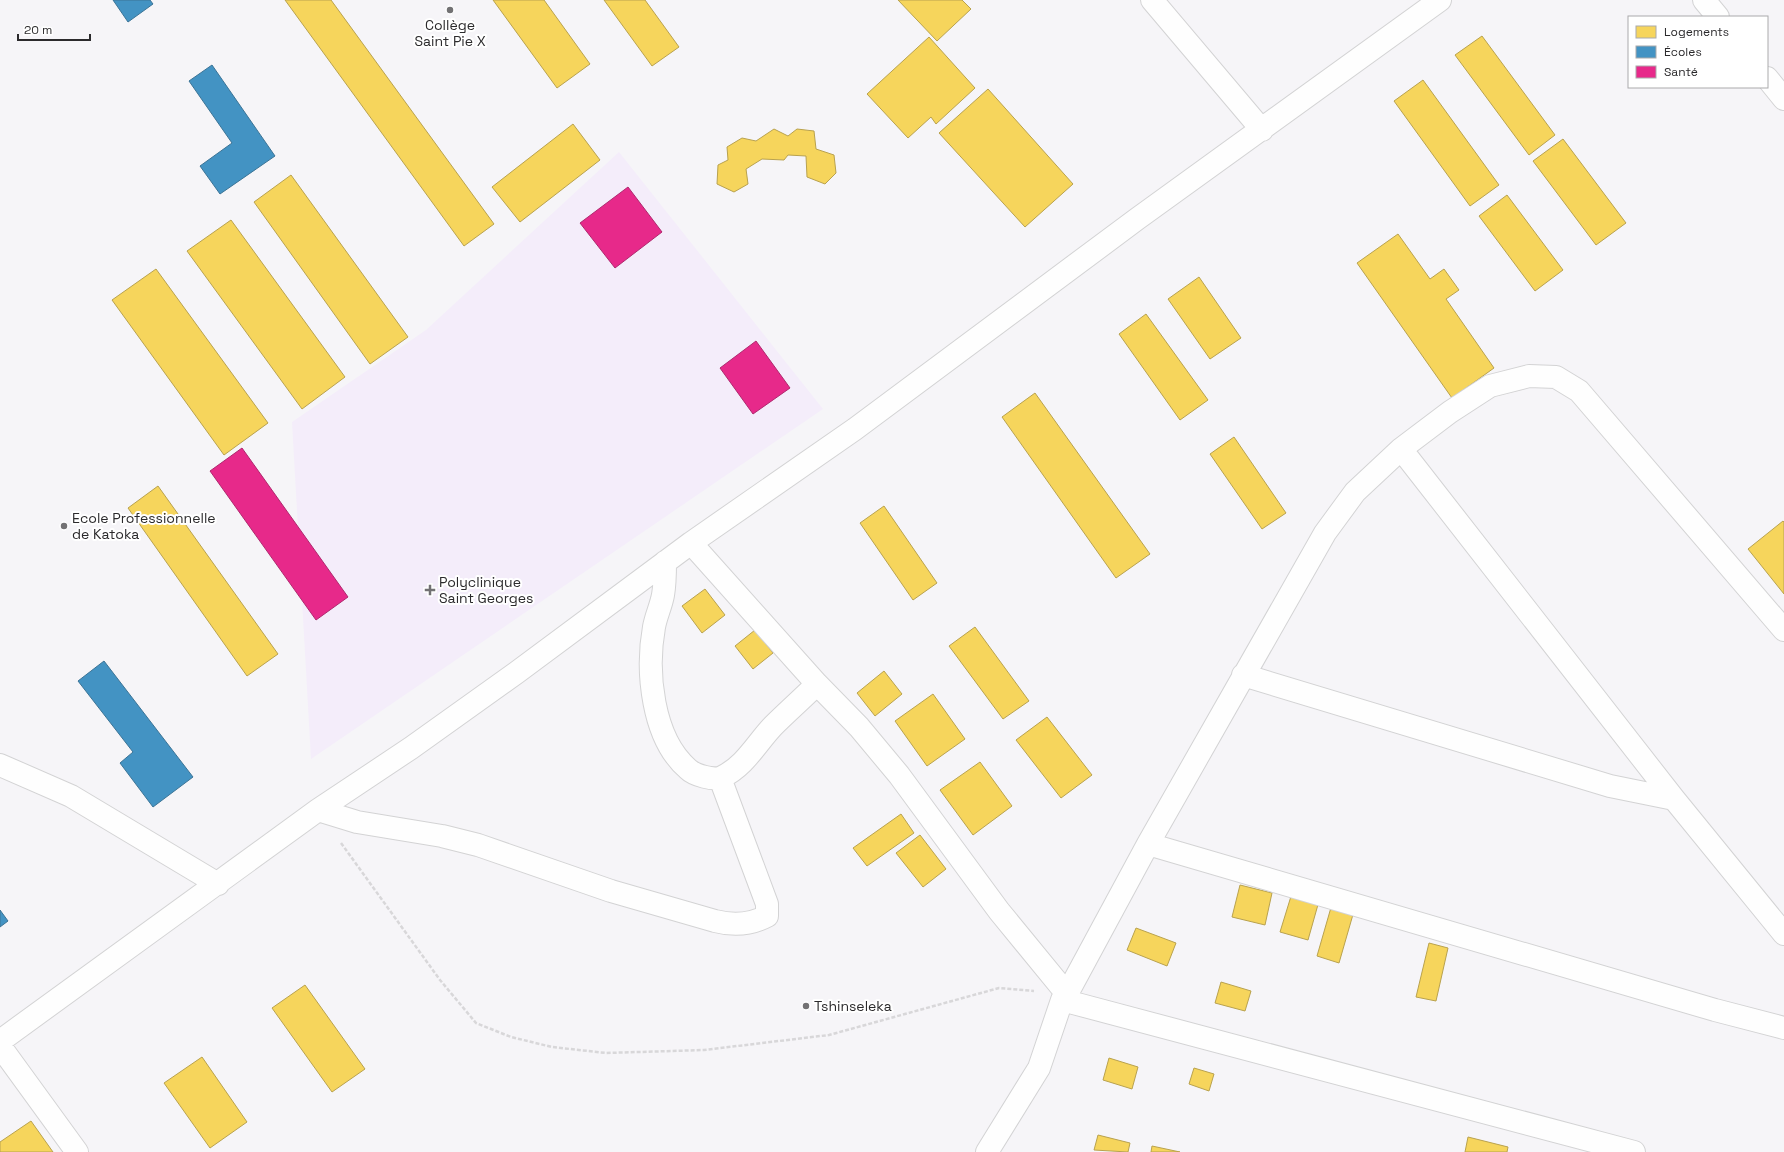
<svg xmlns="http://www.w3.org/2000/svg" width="1784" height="1152" font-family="'Space Grotesk',sans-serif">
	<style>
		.medical { fill: #f4edfa }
		.homes { fill: #f6d55c; stroke: #b9a24e }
		.schools { fill: #4393c3; stroke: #3c7496 }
		.health { fill: #e7298a; stroke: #af296e }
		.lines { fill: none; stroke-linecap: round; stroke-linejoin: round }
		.minor-casing { stroke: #d3d3d4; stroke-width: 24 }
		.highway-casing { stroke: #d3d3d4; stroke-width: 24 }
		.path { stroke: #d8d7d9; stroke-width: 2.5; stroke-dasharray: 4 2; stroke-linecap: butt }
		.minor { stroke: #fefefe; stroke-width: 22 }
		.highway { stroke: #fefefe; stroke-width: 22 }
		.poi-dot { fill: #727173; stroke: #fff; stroke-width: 1.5 }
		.labels { text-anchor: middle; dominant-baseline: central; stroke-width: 4; stroke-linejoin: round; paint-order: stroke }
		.poi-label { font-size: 14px; fill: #2b2a2c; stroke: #fff; text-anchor: start }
	</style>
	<rect width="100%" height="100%" fill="#f6f5f8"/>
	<path class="medical" d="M 619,152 L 823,409 L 311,759 L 292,422 L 426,330 Z"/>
	<path class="homes" d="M 285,0 L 331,0 L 494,224 L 464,246 Z
		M 493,0 L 544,0 L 590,64 L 557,88 Z
		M 604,0 L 645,0 L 679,47 L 652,66 Z
		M 898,0 L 962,0 L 971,9 L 937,41 Z
		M 1482,36 L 1555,135 L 1529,155 L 1455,55 Z
		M 929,37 L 975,88 L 936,124 L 931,117 L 908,138 L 867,94 Z
		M 1423,80 L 1499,185 L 1470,206 L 1394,101 Z
		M 988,89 L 1073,184 L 1025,227 L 939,133 Z
		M 573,124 L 600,160 L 520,222 L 492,187 Z
		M 774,129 L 788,136 L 797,129 L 814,131 L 816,149 L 834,155 L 836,173 L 825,184 L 807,177 L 806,156 L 788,155 L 784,160 L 762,159 L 746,169 L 748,184 L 734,192 L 717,184 L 718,165 L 728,160 L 727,147 L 742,138 L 756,141 Z
		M 1563,139 L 1626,223 L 1596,245 L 1533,161 Z
		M 291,175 L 408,337 L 370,364 L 254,202 Z
		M 1507,195 L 1563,270 L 1535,291 L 1479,216 Z
		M 231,220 L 345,377 L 302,409 L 187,251 Z
		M 1398,234 L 1430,279 L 1444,269 L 1459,290 L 1446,299 L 1494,368 L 1452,398 L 1357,263 Z
		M 156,269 L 268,423 L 224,455 L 112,300 Z
		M 1199,277 L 1241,338 L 1210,359 L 1168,299 Z
		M 1146,314 L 1208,400 L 1180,420 L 1119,334 Z
		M 1035,393 L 1150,554 L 1116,578 L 1002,417 Z
		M 1234,437 L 1286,513 L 1262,529 L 1210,454 Z
		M 158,486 L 278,654 L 247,676 L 128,508 Z
		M 884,506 L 937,583 L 913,600 L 860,523 Z
		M 1783,521 L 1784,522 L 1784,594 L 1748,549 Z
		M 705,589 L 725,615 L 702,633 L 682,606 Z
		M 975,627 L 1029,701 L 1003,719 L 949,646 Z
		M 755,630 L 773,653 L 753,669 L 735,646 Z
		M 884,671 L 902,694 L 875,716 L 857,693 Z
		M 933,694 L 965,739 L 927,766 L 895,721 Z
		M 1047,717 L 1092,775 L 1061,798 L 1016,740 Z
		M 980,762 L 1012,806 L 973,835 L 940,790 Z
		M 901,814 L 914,833 L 867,866 L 853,848 Z
		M 920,835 L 946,869 L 923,887 L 896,853 Z
		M 1240,885 L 1272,893 L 1265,925 L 1232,917 Z
		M 1292,893 L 1319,901 L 1308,940 L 1280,932 Z
		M 1332,904 L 1354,911 L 1339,963 L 1317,956 Z
		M 1136,928 L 1176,943 L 1167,966 L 1127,950 Z
		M 1429,943 L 1448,948 L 1436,1001 L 1416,997 Z
		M 1221,982 L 1251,991 L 1245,1011 L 1215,1003 Z
		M 305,985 L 365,1069 L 332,1092 L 272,1008 Z
		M 202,1057 L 247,1122 L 210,1148 L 164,1083 Z
		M 1109,1058 L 1138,1067 L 1132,1089 L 1103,1080 Z
		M 1194,1068 L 1214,1074 L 1209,1091 L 1189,1084 Z
		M 31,1121 L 53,1152 L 0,1152 L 0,1142 Z
		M 1098,1135 L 1130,1143 L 1128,1152 L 1094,1150 Z
		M 1468,1137 L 1508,1147 L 1507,1152 L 1465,1152 Z
		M 1152,1146 L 1180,1152 L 1151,1152 Z"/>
	<path class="schools" d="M 113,0 L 150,0 L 153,4 L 128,22 Z
		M 212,65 L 275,156 L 220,194 L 200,166 L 232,143 L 189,81 Z
		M 104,661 L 193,777 L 153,807 L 120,763 L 133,752 L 78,681 Z
		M 0,910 L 8,921 L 0,927 Z"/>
	<path class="health" d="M 628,187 L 662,232 L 615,268 L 580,223 Z
		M 756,341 L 790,388 L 753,414 L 720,368 Z
		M 242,448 L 348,597 L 316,620 L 210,471 Z"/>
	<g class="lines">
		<g class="minor-casing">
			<path id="minor" d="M 1152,0 L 1262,130
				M 1401,449 L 1674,799 L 1784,934
				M 691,543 L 817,684 L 859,727 L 899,775 L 999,911 L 1067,994
				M 665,562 C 665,572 665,584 663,595 C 661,606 656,616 654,627 C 646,671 652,738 688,769 C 694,775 714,781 722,777 C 745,766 756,744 773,726 C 787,712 803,698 817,684
				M 1243,675 L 1610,786 L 1674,799
				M 0,765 L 71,796 L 218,884
				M 318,810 L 357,822 L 442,836 L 478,845 L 611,891 L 715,921 C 734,926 750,925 767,916 L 767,904 L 720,778
				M 1148,844 L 1715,1010 L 1784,1028
				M 1062,1000 L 1634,1152
				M 0,1041 L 318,810 L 411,748 L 516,673 L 691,543 L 855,429 L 1137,219 L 1440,0
				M 0,1046 L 77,1152
				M 987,1152 L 1039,1068 L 1062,1000 L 1067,994 L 1148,844 L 1325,533 L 1355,492 L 1401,449 L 1450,412 L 1490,386 L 1529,376 L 1556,377 L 1579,391 L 1784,630"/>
		</g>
		<g class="highway-casing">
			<path id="highway" d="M 1704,0 L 1718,17
				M 1767,78 L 1784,99"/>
		</g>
		<path class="path" d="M 341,843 L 440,980 L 476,1023 L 511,1037 L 552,1047 L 606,1053 L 704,1050 L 829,1035 L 999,988 L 1034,991"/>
		<use href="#minor" class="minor"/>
		<use href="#highway" class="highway"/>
	</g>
	<g class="poi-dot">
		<circle cx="450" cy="10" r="4"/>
		<circle cx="64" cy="526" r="4"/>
		<path d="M428 584h4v4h4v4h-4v4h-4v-4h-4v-4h4z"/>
		<circle cx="806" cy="1006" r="4"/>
	</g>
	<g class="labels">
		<g class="poi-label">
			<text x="450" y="25" text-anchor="middle">Collège<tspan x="450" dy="16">Saint Pie X</tspan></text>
			<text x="72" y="518">Ecole Professionnelle<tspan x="72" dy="16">de Katoka</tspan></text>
			<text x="439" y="582">Polyclinique<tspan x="439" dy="16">Saint Georges</tspan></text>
			<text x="814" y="1006">Tshinseleka</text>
		</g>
	</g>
	<rect x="1628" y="16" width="140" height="72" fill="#ffffff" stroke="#aaaaab"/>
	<rect x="1636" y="26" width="20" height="12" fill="#f6d55c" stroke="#aaaaab"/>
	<text x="1664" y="36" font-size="12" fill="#2b2a2c">Logements</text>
	<rect x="1636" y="46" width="20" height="12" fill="#4393c3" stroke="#aaaaab"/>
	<text x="1664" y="56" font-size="12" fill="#2b2a2c">Écoles</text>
	<rect x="1636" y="66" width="20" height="12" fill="#e7298a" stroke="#aaaaab"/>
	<text x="1664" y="76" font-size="12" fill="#2b2a2c">Santé</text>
	<path d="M18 34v6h72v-6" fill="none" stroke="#2b2a2c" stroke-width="2"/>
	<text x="24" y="34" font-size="12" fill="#2b2a2c" stroke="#ffffff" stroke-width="3" paint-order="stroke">20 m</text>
</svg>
